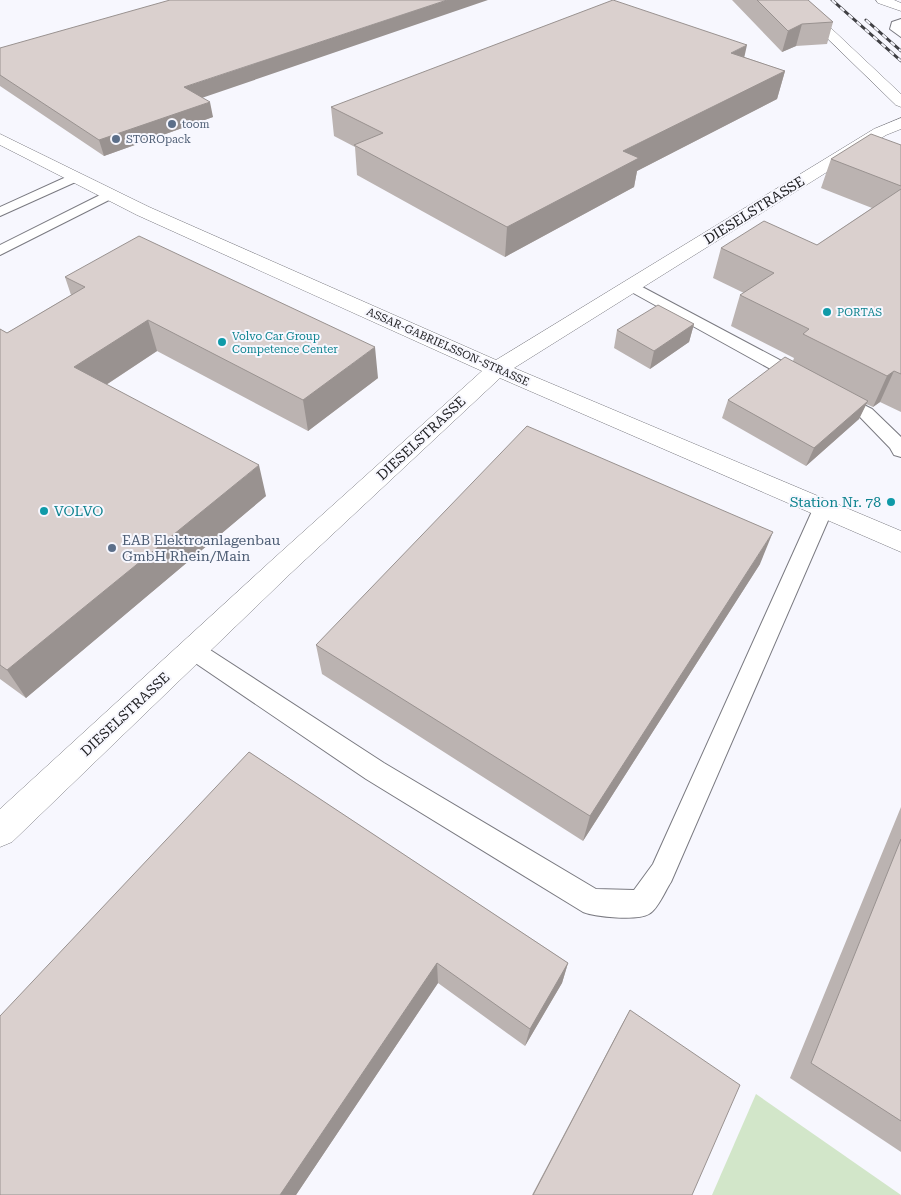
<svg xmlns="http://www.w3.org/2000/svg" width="901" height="1195" font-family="'Roboto Serif',serif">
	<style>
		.green { fill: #d2e6c9 }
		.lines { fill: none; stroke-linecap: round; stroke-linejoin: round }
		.lane-casing { stroke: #7a7a81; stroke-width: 2 }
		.street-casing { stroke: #7a7a81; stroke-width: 1 }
		.lane { fill: #fff; fill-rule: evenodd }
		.street { fill: #fff; fill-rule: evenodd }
		.rail-casing { stroke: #404044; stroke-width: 3 }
		.rail { stroke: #f7f7fe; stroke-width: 2; stroke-dasharray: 5.5; stroke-linecap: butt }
		.wall { fill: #bbb3b1 }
		.shaded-wall { fill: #999290 }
		.building { fill: #dad0ce; stroke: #999290 }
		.service-dot { fill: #5c6f8a; stroke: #f7f7fe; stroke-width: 2 }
		.culture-dot { fill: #0f9aa8; stroke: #f7f7fe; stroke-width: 2 }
		.labels { text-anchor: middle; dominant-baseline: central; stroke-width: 4; stroke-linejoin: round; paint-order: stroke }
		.far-service-label { font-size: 11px; fill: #4e5e75; stroke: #f7f7fe; text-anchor: start }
		.far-culture-label { font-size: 11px; fill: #0d838f; stroke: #f7f7fe; text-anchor: start }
		.far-street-label { font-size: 11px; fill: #212124; stroke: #f7f7fe }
		.street-label { font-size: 14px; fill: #212124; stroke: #f7f7fe }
		.culture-label { font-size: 14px; fill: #0d838f; stroke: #f7f7fe; text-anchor: end }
		.service-label { font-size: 14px; fill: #4e5e75; stroke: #f7f7fe; text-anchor: start }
	</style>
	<rect width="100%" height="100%" fill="#f7f7fe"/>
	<path class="green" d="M 756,1094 L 901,1195 L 712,1195 Z"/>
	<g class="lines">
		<g class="lane-casing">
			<path id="lane" d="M 901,19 L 901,37 L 890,29 L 892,22 Z
				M 75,173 L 80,174 L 82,177 L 80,180 L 0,216 L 0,207 Z
				M 110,190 L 117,194 L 115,197 L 0,255 L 0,245 Z
				M 631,281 L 806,374 L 809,378 L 806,382 L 800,383 L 794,382 L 626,289 L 623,286 L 626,283 Z
				M 838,392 L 872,409 L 901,437 L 901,457 L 894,455 L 890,448 L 860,417 L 832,402 L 829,398 L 832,394 Z
				M 823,502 L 830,504 L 833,509 L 671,882 C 665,891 658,909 649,914 C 637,921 596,917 583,912 L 366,779 L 185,656 L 182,650 L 185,644 L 193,641 L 201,644 L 384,763 L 596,889 L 634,890 L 653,864 L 813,509 L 816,504 Z"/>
		</g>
		<g class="street-casing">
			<path id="street" d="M 788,0 L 801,0 L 901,94 L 901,107 L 896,105 Z
				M 876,0 L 894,0 L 901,3 L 901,11 L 878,3 Z
				M 901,118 L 901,129 L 886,135 L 514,368 L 901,531 L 901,552 L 500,378 L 290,574 L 12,842 L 0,847 L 0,809 L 272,560 L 482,371 L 137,215 L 0,145 L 0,134 L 149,207 L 496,360 L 874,129 Z"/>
		</g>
		<use href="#lane" class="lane"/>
		<use href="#street" class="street"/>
		<g class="rail-casing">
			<path id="rail" d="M 832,0 L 901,61
				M 866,20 L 901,51"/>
		</g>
		<use href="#rail" class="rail"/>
	</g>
	<path class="wall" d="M 732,0 L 808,0 L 833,22 L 827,44 L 796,46 L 782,52 Z
		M 0,48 L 202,97 L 213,117 L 104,156 L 0,86 Z
		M 744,57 L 785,71 L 777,99 L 637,171 L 634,187 L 505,257 L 357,175 L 355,147 L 334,136 L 331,107 Z
		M 901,145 L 901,412 L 880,402 L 873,407 L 866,404 L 859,419 L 806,466 L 722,418 L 728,400 L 793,361 L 794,358 L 731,326 L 740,295 L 744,293 L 713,278 L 721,248 L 817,245 L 872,208 L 821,188 L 831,159 Z
		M 65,277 L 378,378 L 308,431 L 157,351 L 106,385 L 266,496 L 26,698 L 0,679 L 0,329 L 7,333 L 71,295 Z
		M 694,324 L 689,342 L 650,369 L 614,348 L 617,330 Z
		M 760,564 L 583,841 L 322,674 L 316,645 Z
		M 249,752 L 568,963 L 562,983 L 525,1046 L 438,983 L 296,1195 L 0,1195 Z
		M 901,807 L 901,1152 L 790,1078 Z
		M 630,1010 L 692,1195 L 532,1195 L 620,1028 Z"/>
	<path class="shaded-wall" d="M 447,0 L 488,0 L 187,103 L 184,87 Z
		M 802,24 L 796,46 L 782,52 L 788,31 Z
		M 747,45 L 741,72 L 731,53 Z
		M 785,71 L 777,99 L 637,171 L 634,187 L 505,257 L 507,227 L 623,151 Z
		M 210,102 L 213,117 L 104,156 L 99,140 Z
		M 148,320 L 157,351 L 86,398 L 74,367 Z
		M 694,324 L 689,342 L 650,369 L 654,351 Z
		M 375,347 L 378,378 L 308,431 L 303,400 Z
		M 894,371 L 880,402 L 873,407 L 887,376 Z
		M 868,401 L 859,419 L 806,466 L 814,448 Z
		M 259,465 L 266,496 L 26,698 L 7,670 Z
		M 773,532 L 760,564 L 583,841 L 590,816 Z
		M 437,963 L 438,983 L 296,1195 L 280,1195 Z
		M 568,963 L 562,983 L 525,1046 L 530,1029 Z"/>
	<path class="building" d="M 170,0 L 447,0 L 184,87 L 210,102 L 99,140 L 0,75 L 0,48 Z
		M 613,0 L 747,45 L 731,53 L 785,71 L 623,151 L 639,158 L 507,227 L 354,145 L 383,133 L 331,107 Z
		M 757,0 L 808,0 L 833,22 L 802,24 L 788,31 Z
		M 871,134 L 901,145 L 901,186 L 831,159 Z
		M 901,189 L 901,374 L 894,371 L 887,376 L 803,334 L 809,329 L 740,295 L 774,273 L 721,248 L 764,221 L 817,245 Z
		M 139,236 L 375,347 L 303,400 L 148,320 L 74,367 L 259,465 L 7,670 L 0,665 L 0,329 L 7,333 L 85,287 L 65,277 Z
		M 658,305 L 694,324 L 654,351 L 617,330 Z
		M 785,357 L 868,401 L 814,448 L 728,400 Z
		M 527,426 L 773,532 L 590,816 L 316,645 Z
		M 249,752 L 568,963 L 530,1029 L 437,963 L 280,1195 L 0,1195 L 0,1016 Z
		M 901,839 L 901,1121 L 811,1063 Z
		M 630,1010 L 740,1085 L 692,1195 L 533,1195 Z"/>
	<g class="service-dot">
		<circle cx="172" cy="124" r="5"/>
		<circle cx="116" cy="139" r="5"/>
		<circle cx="112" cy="548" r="5"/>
	</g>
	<g class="culture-dot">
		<circle cx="827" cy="312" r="5"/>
		<circle cx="222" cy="342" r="5"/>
		<circle cx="891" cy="502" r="5"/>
		<circle cx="44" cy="511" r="5"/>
	</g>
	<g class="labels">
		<g class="far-service-label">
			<text x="182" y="124">toom</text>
			<text x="126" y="139">STOROpack</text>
		</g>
		<g class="far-culture-label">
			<text x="837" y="312">PORTAS</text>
			<text x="232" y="336">Volvo Car Group<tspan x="232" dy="13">Competence Center</tspan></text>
		</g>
		<g class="far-street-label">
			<text transform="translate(448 347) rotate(24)">ASSAR-GABRIELSSON-STRASSE</text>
		</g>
		<g class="street-label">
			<text transform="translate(754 210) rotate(-32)">DIESELSTRASSE</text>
			<text transform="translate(421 438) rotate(-43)">DIESELSTRASSE</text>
			<text transform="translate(125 714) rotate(-43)">DIESELSTRASSE</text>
		</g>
		<g class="culture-label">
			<text x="881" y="502">Station Nr. 78</text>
			<text x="54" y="511" text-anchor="start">VOLVO</text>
		</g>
		<g class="service-label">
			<text x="122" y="540">EAB Elektroanlagenbau<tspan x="122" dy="16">GmbH Rhein/Main</tspan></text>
		</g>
	</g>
</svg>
